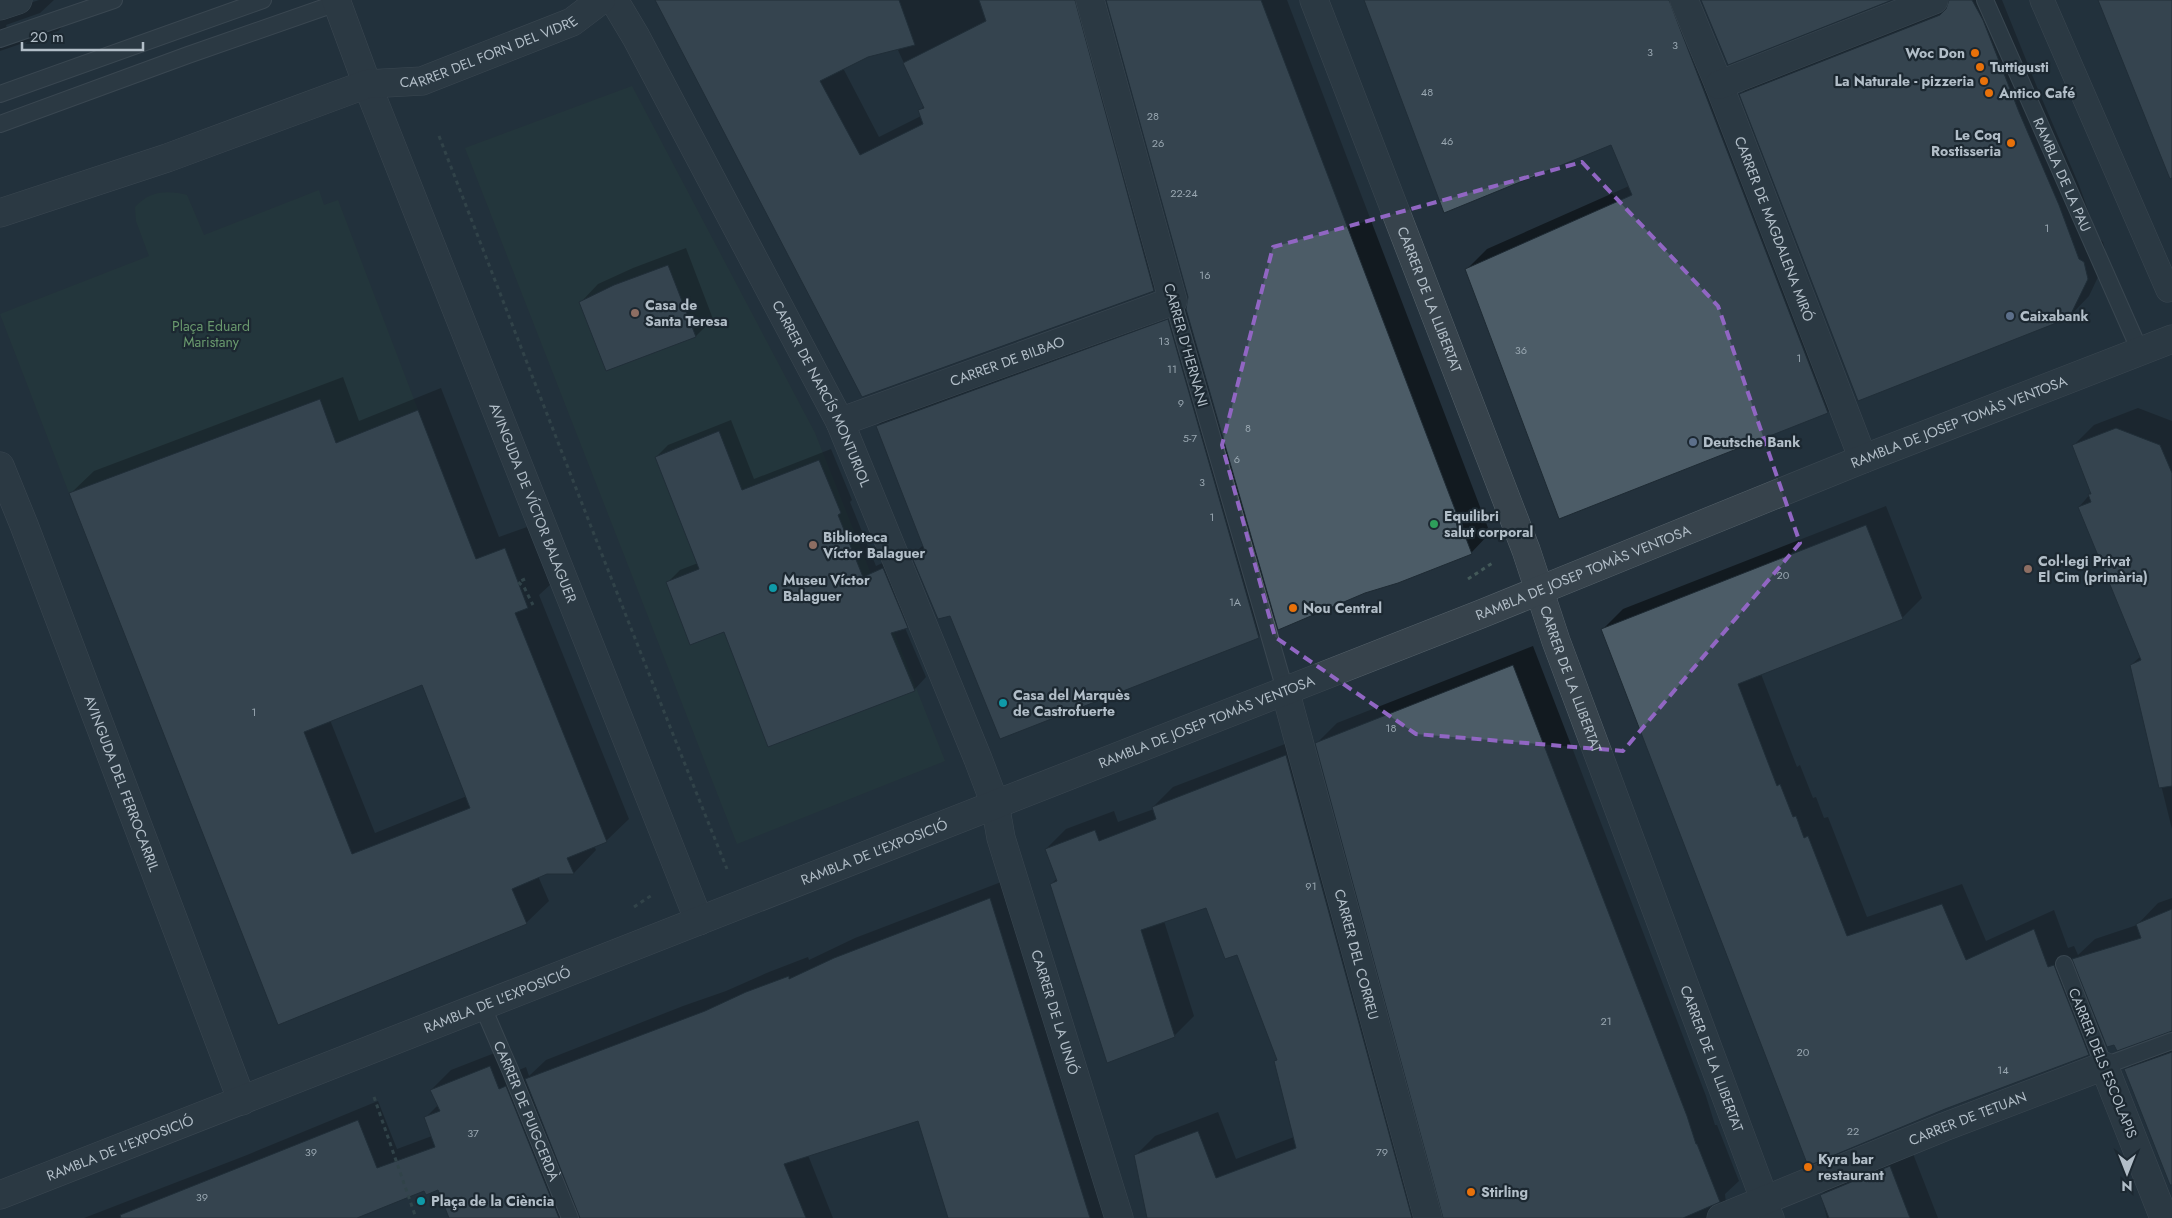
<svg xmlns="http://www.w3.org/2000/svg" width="2172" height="1218" font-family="Jost,sans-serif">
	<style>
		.green { fill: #253d3c }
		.shadow { fill: #0007; fill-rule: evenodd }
		.building { fill: #4c5c67; stroke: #1e2a33; fill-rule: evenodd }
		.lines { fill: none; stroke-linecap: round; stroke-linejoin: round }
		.service-casing { stroke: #55616a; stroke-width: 18 }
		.pedestrian-casing { stroke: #55616a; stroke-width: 25 }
		.minor-casing { stroke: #55616a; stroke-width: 29 }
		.tertiary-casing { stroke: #55616a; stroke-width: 29 }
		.path { stroke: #435959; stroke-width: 3; stroke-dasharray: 4 4; stroke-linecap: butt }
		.service { stroke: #37434c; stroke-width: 16 }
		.pedestrian { stroke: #37434c; stroke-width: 24 }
		.minor { stroke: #37434c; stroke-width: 28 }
		.tertiary { stroke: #37434c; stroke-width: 28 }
		.marked { fill: none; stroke: #9166c3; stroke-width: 4; stroke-dasharray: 10 6; stroke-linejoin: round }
		.food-dot { fill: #e8710a; stroke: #1c2831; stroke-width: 2 }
		.education-dot { fill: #8d6e63; stroke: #1c2831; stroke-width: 2 }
		.service-dot { fill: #5c6f8a; stroke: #1c2831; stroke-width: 2 }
		.leisure-dot { fill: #2e9e5b; stroke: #1c2831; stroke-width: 2 }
		.culture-dot { fill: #0f9aa8; stroke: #1c2831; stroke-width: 2 }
		.labels { text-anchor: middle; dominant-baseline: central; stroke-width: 4.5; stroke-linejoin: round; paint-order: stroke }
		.number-label { font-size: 11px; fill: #98a6b0 }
		.street-label { font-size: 14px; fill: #b2bec8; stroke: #1c2831 }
		.poi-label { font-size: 14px; font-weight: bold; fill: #b2bec8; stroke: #1c2831; text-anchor: start }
		.park-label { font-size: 14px; fill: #69996d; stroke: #1c2831 }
	</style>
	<rect width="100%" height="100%" fill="#23313c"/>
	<path class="green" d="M 632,86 L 815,433 L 945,761 L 737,844 L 465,148 Z
		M 319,190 L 324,205 L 338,200 L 418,410 L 336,443 L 320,399 L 69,493 L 0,314 L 149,256 L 136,221 L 135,207 C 150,191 167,190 187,195 L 204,235 Z"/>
	<path class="shadow" d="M 0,0 L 21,6 L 39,0 L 54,0 L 40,13 L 6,25 L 8,31 L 73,16 L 58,31 L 0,51 Z
		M 656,0 L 1098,0 L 1173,271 L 1153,290 L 863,396 ZM 897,48 L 924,106 L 919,111 L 921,116 L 879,137 L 843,68 L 868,56 Z
		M 1108,0 L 1287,0 L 1490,533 L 1471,553 L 1276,619 L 1259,636 L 1001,737 L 951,614 L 913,555 L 923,545 L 877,426 L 897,406 L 1189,300 Z
		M 1364,0 L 1695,0 L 1848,392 L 1828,412 L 1559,517 L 1467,269 L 1487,249 L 1629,186 L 1611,144 Z
		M 1948,0 L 2002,0 L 2039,92 L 2079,185 L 2098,238 L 2103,242 L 2107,258 L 2089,296 L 2069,317 L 1741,94 L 1761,74 Z
		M 686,248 L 713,319 L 696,336 L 607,369 L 581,302 L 598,284 L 633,268 Z
		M 343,377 L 359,421 L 441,388 L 499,537 L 527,527 L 550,585 L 539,595 L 629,819 L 606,841 L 594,846 L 596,850 L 574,873 L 547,873 L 538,876 L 549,901 L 526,923 L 279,1023 L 71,493 L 94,471 ZM 422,683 L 467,796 L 375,833 L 330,720 Z
		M 2138,408 L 2172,421 L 2172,829 L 2131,665 L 2141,656 L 2079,507 L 2092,492 L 2073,446 L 2094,425 Z
		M 731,420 L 754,479 L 831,449 L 852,500 L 850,502 L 876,566 L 895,557 L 919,615 L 905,628 L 926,677 L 914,690 L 725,630 L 668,582 L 680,570 L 698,563 L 656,457 L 668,445 Z
		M 1886,506 L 1922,598 L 1902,618 L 1761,674 L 1797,767 L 1800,765 L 1813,798 L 1816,797 L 1824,818 L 1828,817 L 1867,917 L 1962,884 L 1986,941 L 2054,910 L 2068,948 L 2074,946 L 2078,955 L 2095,939 L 2137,925 L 2158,903 L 2172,898 L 2172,1030 L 2115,1043 L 2105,1037 L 2088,1054 L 1945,1108 L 1603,629 L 1623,609 Z
		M 1533,646 L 1706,1096 L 1715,1125 L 1717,1125 L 1737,1176 L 1739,1181 L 1725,1194 L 1726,1203 L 1753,1218 L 1148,1218 L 1135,1156 L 1155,1136 L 1218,1112 L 1236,1159 L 1294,1137 L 1275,1062 L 1278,1058 L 1238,953 L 1206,907 L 1164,921 L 1194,1016 L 1174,1036 L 1051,884 L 1058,878 L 1046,849 L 1066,829 L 1114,811 L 1118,822 L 1154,809 L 1153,807 L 1173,787 L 1306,736 L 1436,1209 L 1444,1214 L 1317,743 L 1337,723 Z
		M 1009,879 L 1116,1218 L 949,1218 L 919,1119 L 808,1155 L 833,1218 L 451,1218 L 438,1189 L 425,1189 L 353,1218 L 84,1218 L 247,1155 L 378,1101 L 397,1149 L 432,1136 L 425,1118 L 438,1105 L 431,1090 L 451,1070 L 510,1047 L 519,1070 L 526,1067 L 529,1076 L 546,1060 L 683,1006 L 726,991 L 769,972 L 808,957 L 809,960 L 855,938 Z
		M 2172,1039 L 2172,1185 L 2126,1070 L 2146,1049 Z
		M 1910,1146 L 1938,1218 L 1827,1218 L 1821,1195 L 1842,1174 Z"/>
	<path class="building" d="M 655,0 L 899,0 L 915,45 L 868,57 L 820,81 L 860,155 L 923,124 L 918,110 L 924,108 L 903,63 L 986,21 L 979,0 L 1075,0 L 1154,291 L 862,397 Z
		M 1106,0 L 1261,0 L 1472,554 L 1398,583 L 1365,593 L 1278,630 L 1186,309 L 1188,297 Z
		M 1364,0 L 1669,0 L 1828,413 L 1559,519 L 1465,269 L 1632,195 L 1611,145 L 1444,213 Z
		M 1701,0 L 1892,0 L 1728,65 Z
		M 1949,0 L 1972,0 L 1983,20 L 2019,112 L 2059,205 L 2079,259 L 2084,262 L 2088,279 L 2069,318 L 1858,401 L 1739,94 L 1940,15 L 1946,9 Z
		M 2098,0 L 2172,0 L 2172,178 L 2170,179 Z
		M 668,265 L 696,337 L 606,371 L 579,302 L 614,285 Z
		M 1168,319 L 1259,638 L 1000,739 L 950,616 L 938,619 L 911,555 L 924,549 L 876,426 Z
		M 320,399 L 336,443 L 418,410 L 476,559 L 505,548 L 528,608 L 515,613 L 607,842 L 567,858 L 574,874 L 547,874 L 512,889 L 527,924 L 278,1025 L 69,493 ZM 422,685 L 470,808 L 352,854 L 304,732 Z
		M 2116,428 L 2160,445 L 2172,473 L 2172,786 L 2159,788 L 2130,665 L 2141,660 L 2078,507 L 2091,502 L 2088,494 L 2091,494 L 2072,445 Z
		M 719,431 L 742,490 L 819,460 L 841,513 L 838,515 L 863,577 L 883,568 L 908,628 L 891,633 L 915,691 L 768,747 L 724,632 L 690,645 L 666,582 L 699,569 L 655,457 Z
		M 1866,525 L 1903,619 L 1738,684 L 1777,786 L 1780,784 L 1793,817 L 1796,816 L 1804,838 L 1808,836 L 1847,936 L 1942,904 L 1966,960 L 2034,929 L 2048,967 L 2054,965 L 2089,1055 L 1945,1109 L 1808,1166 L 1601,629 Z
		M 1513,665 L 1687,1116 L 1696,1144 L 1697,1144 L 1720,1202 L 1683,1218 L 1443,1218 L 1315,743 Z
		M 1286,755 L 1412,1218 L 1147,1218 L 1134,1155 L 1198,1131 L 1216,1178 L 1296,1148 L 1274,1061 L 1277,1060 L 1237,955 L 1225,959 L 1206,908 L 1141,930 L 1175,1037 L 1107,1063 L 1050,884 L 1057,881 L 1045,849 L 1095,830 L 1099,841 L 1156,819 L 1152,807 Z
		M 990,898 L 1090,1218 L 948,1218 L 918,1121 L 784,1164 L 806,1218 L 580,1218 L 525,1079 L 705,1011 L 746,992 L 789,976 L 789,979 L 834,958 Z
		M 2172,909 L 2172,1031 L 2117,1051 L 2114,1045 L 2107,1047 L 2072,959 L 2141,938 L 2136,924 Z
		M 2172,1052 L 2172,1185 L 2170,1185 L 2124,1069 Z
		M 490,1066 L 499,1089 L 506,1086 L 559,1218 L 449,1218 L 438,1190 L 426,1195 L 424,1191 L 357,1218 L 121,1218 L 120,1215 L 358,1120 L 377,1168 L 435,1147 L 424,1117 L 440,1111 L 430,1090 Z
		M 1890,1166 L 1910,1218 L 1829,1218 L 1820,1195 Z"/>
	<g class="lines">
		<g class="service-casing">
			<g id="service">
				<path id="s1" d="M 1985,0 L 2140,351"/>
				<path d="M 0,39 L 114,0"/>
				<path d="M 0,94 L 263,0"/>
				<path d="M 0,124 L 188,55 L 337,3"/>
				<path d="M 1173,301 L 1285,690"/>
				<path d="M 2064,964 L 2104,1066 L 2172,1041"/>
				<path id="s2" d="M 482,1005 L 511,1072 L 570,1218"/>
			</g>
		</g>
		<g class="pedestrian-casing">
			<path id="pedestrian" d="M 2042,0 L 2168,290
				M 1765,1201 L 1772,1218"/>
		</g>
		<g class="minor-casing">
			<g id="minor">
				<path id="s3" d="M 336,0 L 367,84 L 699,921"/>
				<path id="s4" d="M 614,0 L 636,37 L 840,422 L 978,759 L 995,804 L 1001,838 L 1119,1218"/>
				<path id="s5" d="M 1314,0 L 1526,550 L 1556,641 L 1765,1201"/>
				<path id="s6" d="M 1684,0 L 1719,85 L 1863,459"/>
				<path d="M 0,6 L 18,0"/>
				<path d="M 1719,85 L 1934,0"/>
				<path id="s7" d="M 0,213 L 167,158 L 367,84 L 422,81 L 572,22 L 601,0"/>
				<path id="s8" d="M 840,422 L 1173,301 L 1090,0"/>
				<path id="s9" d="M 0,466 L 24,525 L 242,1101"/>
				<path id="s10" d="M 1285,690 L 1428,1218"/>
				<path id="s11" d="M 1721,1218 L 1944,1127 L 2104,1066 L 2164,1218"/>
			</g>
		</g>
		<g class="tertiary-casing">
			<g id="tertiary">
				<path id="s12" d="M 0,1195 L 1481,614 L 1863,459 L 2172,339"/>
			</g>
		</g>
		<path class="path" d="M 439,136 C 534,381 629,626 727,869
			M 525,579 L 518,582 L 524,587 L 533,605
			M 1468,579 L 1494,562
			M 634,907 L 652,895
			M 374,1097 L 416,1218"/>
		<use href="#service" class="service"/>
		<use href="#pedestrian" class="pedestrian"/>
		<use href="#minor" class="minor"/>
		<use href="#tertiary" class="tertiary"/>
	</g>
	<path d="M0 0H2172V1218H0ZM 1582,162 L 1718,306 L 1800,543 L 1623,751 L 1416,734 L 1275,637 L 1222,445 L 1273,247 Z" fill="#23313c" fill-opacity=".55" fill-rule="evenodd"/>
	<path class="marked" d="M 1582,162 L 1718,306 L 1800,543 L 1623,751 L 1416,734 L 1275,637 L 1222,445 L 1273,247 Z"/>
	<g class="food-dot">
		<circle cx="1975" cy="53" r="5"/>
		<circle cx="1980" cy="67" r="5"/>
		<circle cx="1984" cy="81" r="5"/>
		<circle cx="1989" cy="93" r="5"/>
		<circle cx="2011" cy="143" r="5"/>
		<circle cx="1293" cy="608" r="5"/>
		<circle cx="1808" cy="1167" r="5"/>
		<circle cx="1471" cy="1192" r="5"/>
	</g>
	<g class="education-dot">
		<circle cx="635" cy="313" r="5"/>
		<circle cx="813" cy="545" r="5"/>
		<circle cx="2028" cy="569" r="5"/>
	</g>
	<g class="service-dot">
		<circle cx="2010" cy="316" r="5"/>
		<circle cx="1693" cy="442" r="5"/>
	</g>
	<circle class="leisure-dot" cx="1434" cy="524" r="5"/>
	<g class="culture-dot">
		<circle cx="773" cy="588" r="5"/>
		<circle cx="1003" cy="703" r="5"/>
		<circle cx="421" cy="1201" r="5"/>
	</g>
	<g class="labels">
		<g class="number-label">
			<text x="1675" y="45">3</text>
			<text x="1650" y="52">3</text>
			<text x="1427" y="92">48</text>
			<text x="1153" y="116">28</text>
			<text x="1447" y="141">46</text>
			<text x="1158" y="143">26</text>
			<text x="1184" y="193">22-24</text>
			<text x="2047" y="228">1</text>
			<text x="1205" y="275">16</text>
			<text x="1164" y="341">13</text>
			<text x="1521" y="350">36</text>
			<text x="1799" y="358">1</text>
			<text x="1172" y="369">11</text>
			<text x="1181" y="403">9</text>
			<text x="1248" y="428">8</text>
			<text x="1190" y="438">5-7</text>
			<text x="1237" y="459">6</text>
			<text x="1202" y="482">3</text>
			<text x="1212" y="517">1</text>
			<text x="1783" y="575">20</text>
			<text x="1235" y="602">1A</text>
			<text x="254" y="712">1</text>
			<text x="1391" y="728">18</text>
			<text x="1311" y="886">91</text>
			<text x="1606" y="1021">21</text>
			<text x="1803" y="1052">20</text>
			<text x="2003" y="1070">14</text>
			<text x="1853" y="1131">22</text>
			<text x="473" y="1133">37</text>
			<text x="311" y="1152">39</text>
			<text x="1382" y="1152">79</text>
			<text x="202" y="1197">39</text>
		</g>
		<g class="street-label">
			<text stroke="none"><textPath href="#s7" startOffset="516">CARRER DEL FORN DEL VIDRE</textPath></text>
			<text stroke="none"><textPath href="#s1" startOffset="191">RAMBLA DE LA PAU</textPath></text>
			<text stroke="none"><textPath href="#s6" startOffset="246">CARRER DE MAGDALENA MIRÓ</textPath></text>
			<text stroke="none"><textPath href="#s5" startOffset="321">CARRER DE LA LLIBERTAT</textPath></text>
			<text transform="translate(1186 345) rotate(74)">CARRER D'HERNANI</text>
			<text stroke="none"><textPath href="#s8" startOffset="178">CARRER DE BILBAO</textPath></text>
			<text stroke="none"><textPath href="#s4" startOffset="445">CARRER DE NARCÍS MONTURIOL</textPath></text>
			<text stroke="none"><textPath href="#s12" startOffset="2106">RAMBLA DE JOSEP TOMÀS VENTOSA</textPath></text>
			<text stroke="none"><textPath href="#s3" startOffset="540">AVINGUDA DE VÍCTOR BALAGUER</textPath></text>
			<text stroke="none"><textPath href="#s12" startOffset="1701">RAMBLA DE JOSEP TOMÀS VENTOSA</textPath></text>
			<text stroke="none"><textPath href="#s5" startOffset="726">CARRER DE LA LLIBERTAT</textPath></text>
			<text stroke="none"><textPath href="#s12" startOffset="1296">RAMBLA DE JOSEP TOMÀS VENTOSA</textPath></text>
			<text stroke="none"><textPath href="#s9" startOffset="340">AVINGUDA DEL FERROCARRIL</textPath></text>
			<text stroke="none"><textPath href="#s12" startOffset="939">RAMBLA DE L'EXPOSICIÓ</textPath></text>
			<text stroke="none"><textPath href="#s10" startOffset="274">CARRER DEL CORREU</textPath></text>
			<text stroke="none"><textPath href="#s12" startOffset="534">RAMBLA DE L'EXPOSICIÓ</textPath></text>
			<text stroke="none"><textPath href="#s4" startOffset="1108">CARRER DE LA UNIÓ</textPath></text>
			<text stroke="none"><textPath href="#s5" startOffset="1131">CARRER DE LA LLIBERTAT</textPath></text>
			<text transform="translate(2103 1063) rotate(68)">CARRER DELS ESCOLAPIS</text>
			<text stroke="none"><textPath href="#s2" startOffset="115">CARRER DE PUIGCERDÀ</textPath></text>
			<text stroke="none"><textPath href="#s11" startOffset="266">CARRER DE TETUAN</textPath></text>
			<text stroke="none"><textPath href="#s12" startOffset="129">RAMBLA DE L'EXPOSICIÓ</textPath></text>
		</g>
		<g class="poi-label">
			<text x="1965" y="53" text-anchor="end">Woc Don</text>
			<text x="1990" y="67">Tuttigusti</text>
			<text x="1974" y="81" text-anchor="end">La Naturale - pizzeria</text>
			<text x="1999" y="93">Antico Café</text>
			<text x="2001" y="135" text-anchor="end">Le Coq<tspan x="2001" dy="16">Rostisseria</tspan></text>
			<text x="645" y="305">Casa de<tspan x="645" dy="16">Santa Teresa</tspan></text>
			<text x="2020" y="316">Caixabank</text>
			<text x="1703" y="442">Deutsche Bank</text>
			<text x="1444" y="516">Equilibri<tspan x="1444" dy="16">salut corporal</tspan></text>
			<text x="823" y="537">Biblioteca<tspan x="823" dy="16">Víctor Balaguer</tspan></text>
			<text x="2038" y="561">Col·legi Privat<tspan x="2038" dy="16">El Cim (primària)</tspan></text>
			<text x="783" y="580">Museu Víctor<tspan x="783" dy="16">Balaguer</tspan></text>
			<text x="1303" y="608">Nou Central</text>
			<text x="1013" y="695">Casa del Marquès<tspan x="1013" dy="16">de Castrofuerte</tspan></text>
			<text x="1818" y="1159">Kyra bar<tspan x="1818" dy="16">restaurant</tspan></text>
			<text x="1481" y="1192">Stirling</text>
			<text x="431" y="1201">Plaça de la Ciència</text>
		</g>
		<g class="park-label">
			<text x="211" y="326">Plaça Eduard<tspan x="211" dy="16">Maristany</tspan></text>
		</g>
	</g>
	<g transform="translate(2127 1173) rotate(180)" stroke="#1c2831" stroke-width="4" paint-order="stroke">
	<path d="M0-4L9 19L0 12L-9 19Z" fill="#b2bec8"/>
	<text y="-8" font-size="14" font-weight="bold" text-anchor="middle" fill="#b2bec8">N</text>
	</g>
	<path d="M22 42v8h121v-8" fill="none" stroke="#b2bec8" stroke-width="2.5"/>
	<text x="30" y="42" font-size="15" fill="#b2bec8" stroke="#1c2831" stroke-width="4" paint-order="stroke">20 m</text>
</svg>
